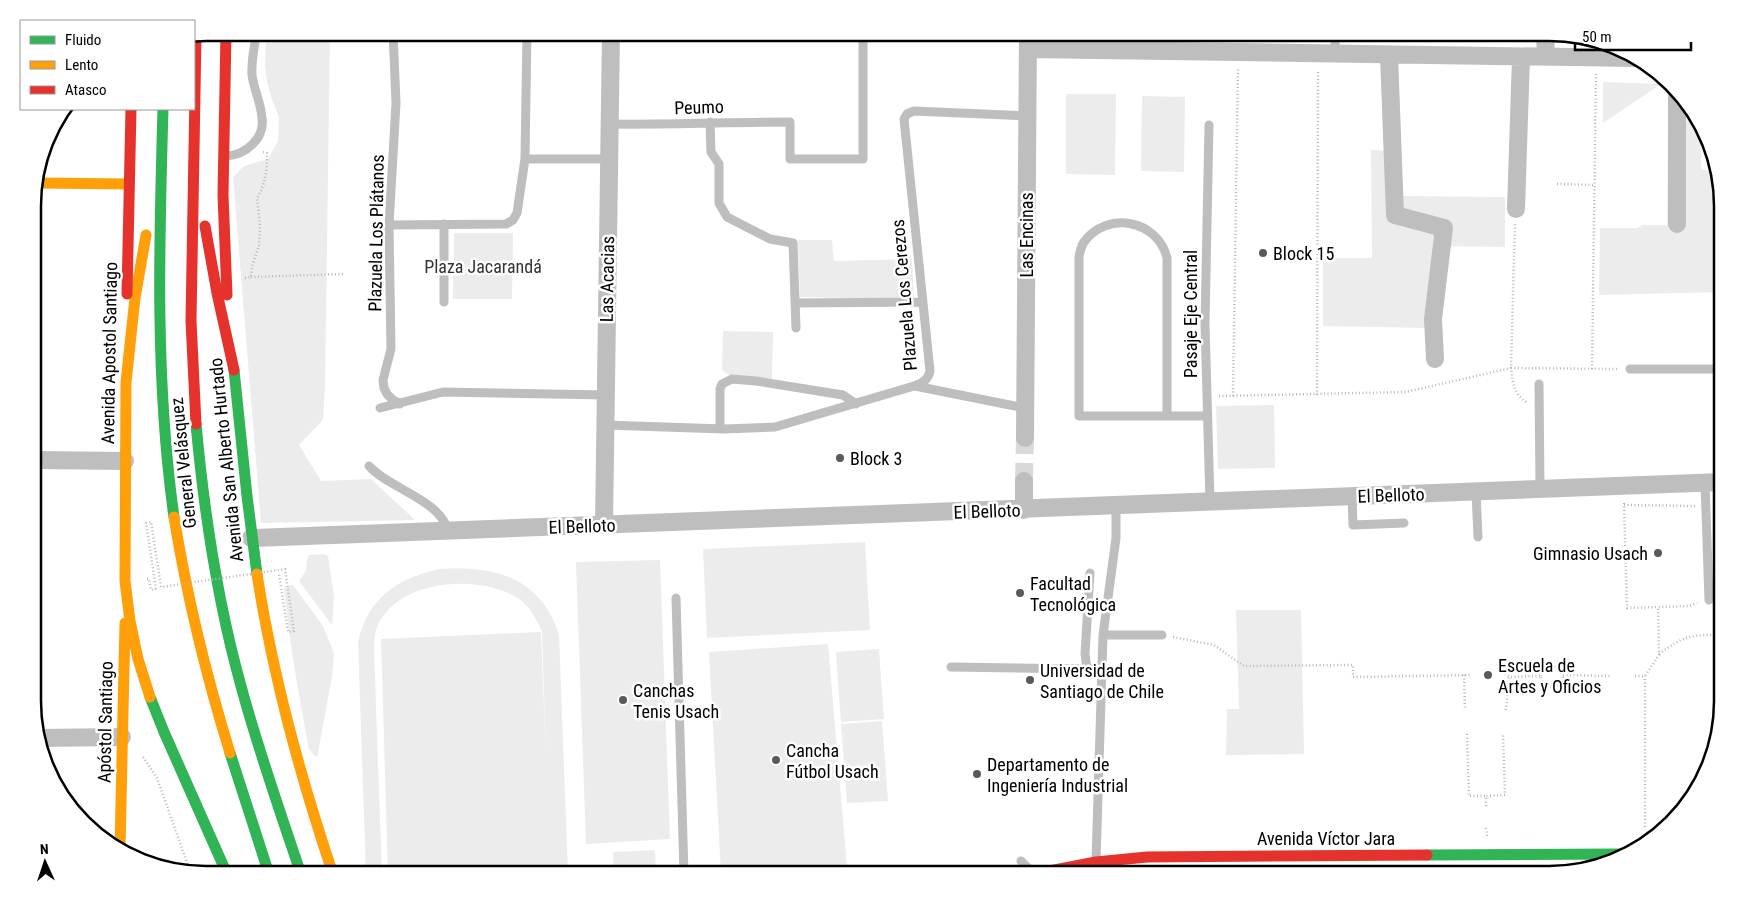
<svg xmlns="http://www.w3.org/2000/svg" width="1755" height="907" font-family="'Roboto Condensed',sans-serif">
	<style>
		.green { fill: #ececec }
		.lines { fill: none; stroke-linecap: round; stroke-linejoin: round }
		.street-tunnel { stroke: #d9d9d9; stroke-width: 18; stroke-dasharray: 18 9; stroke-linecap: butt }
		.path { stroke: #b9b9b9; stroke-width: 2.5; stroke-dasharray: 1 2.5; stroke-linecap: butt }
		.lane { stroke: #bebebe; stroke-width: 9 }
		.street { stroke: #bebebe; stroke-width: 18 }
		.fast { stroke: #30b455; stroke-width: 11 }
		.slow { stroke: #ff9f0a; stroke-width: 11 }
		.jam { stroke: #e5322d; stroke-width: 11 }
		.path-bridge { stroke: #b9b9b9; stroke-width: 2.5; stroke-dasharray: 1 2.5; stroke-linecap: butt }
		.poi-dot { fill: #595959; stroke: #fff; stroke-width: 2 }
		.labels { text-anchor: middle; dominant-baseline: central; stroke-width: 5; stroke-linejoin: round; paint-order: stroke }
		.street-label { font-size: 18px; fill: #000; stroke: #fff }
		.poi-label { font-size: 18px; fill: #000; stroke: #fff; text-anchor: start }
		.park-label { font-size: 18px; fill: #333; stroke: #fff }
		.rim { fill: none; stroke: #000; stroke-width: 2.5 }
	</style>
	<rect width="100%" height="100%" fill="#fff"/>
	<path class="green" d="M 266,33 L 330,33 L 325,385 L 323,420 L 299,445 L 321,481 L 371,479 L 415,520 L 261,523 L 233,177 L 244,166 L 268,159 L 278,141 L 279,117 L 272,100 L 267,82 L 265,64 Z
		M 1603,82 L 1661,84 L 1603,123 Z
		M 1066,94 L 1116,94 L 1115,175 L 1066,174 Z
		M 1142,96 L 1185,97 L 1184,172 L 1141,171 Z
		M 1668,120 L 1697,121 L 1702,132 L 1701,169 L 1716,172 L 1721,184 L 1721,292 L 1599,295 L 1600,228 L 1637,228 L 1643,225 L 1667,225 Z
		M 1371,150 L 1396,151 L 1399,196 L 1505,197 L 1505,247 L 1434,246 L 1428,328 L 1323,326 L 1323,258 L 1372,258 Z
		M 454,233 L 513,233 L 512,299 L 453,299 Z
		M 798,240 L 832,240 L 834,261 L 912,259 L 914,299 L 800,297 Z
		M 723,331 L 773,332 L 772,379 L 733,378 L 722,370 Z
		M 1274,405 L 1275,468 L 1218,469 L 1216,406 Z
		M 865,542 L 870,630 L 707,638 L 703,549 Z
		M 324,554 L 328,556 L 334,597 L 332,625 L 299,581 L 306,571 L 307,559 L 309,555 Z
		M 660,560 L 670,839 L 586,844 L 576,562 Z
		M 439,569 C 495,566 539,576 559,634 L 568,874 L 388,874 L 381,639 L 541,632 L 546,757 L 542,631 C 537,621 532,610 523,602 C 486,572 396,578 377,627 C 374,635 374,643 374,650 L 382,874 L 366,874 L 358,642 C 368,598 396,579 439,569 Z
		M 293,585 L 323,626 L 334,653 L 332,676 L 317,758 L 309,749 C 299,695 289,642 284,587 Z
		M 1236,610 L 1301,610 L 1304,754 L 1226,755 L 1227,709 L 1239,709 Z
		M 828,644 L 847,867 L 745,874 L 721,874 L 709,652 Z
		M 879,649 L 884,719 L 841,722 L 836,652 Z
		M 882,721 L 888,801 L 847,803 L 841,724 Z
		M 655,850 L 656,874 L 614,874 L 613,852 Z"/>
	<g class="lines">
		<path class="street-tunnel" d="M 1024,481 L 1025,438"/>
		<path class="path" d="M 1557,184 L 1595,185
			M 251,277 L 343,274
			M 245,278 L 251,277 L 252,266 L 259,246 L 260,225 L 257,198 C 266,184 267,169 267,153 L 262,152
			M 1592,369 L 1596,73
			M 1317,395 L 1318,70
			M 1219,396 L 1406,392 L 1511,368 L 1515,224
			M 1233,396 L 1238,69
			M 1526,402 C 1513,392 1513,384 1511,368 L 1618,369
			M 1624,503 L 1627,608 L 1658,607
			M 1624,505 L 1695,506
			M 147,579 L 149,579 L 151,590 L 156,589
			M 1173,637 L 1214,645 L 1244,666 L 1353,665 L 1353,677 L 1471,675
			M 1659,654 C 1685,635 1690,635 1722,635
			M1541 676a11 11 0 1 1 22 0a11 11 0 1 1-22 0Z
			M 1505,674 L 1509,677 L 1541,676
			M 1464,675 L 1465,709
			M 1563,675 L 1611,676
			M 1635,676 L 1645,676 L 1659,655 L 1658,607 L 1689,606 L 1697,603
			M 1506,710 L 1509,677
			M 1467,734 L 1469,796 L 1486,796
			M 143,757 L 157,778 L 190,871
			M 1486,806 L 1486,796 L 1505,795 L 1503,734
			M 1645,827 L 1645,676
			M 1486,828 L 1487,836"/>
		<path class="lane" d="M 393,32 L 396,103 L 389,225 L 391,349 L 383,380 L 384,388 L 387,394 L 393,400 L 400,404
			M 1335,54 L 1335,32
			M 710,122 L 711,152 L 719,164 L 719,203 L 727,217 L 770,239 L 793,243 L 796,328
			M 610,124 C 670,125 730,122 790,122 L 790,159 L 863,159 L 863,32
			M 1209,125 L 1205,324 L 1210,502
			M 226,156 C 246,155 265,138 262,118 C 261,103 254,90 252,75 C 251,61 254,47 257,32
			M 525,159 L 609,159
			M 389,225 L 506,224 L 513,220 L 517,213 L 525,159 L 527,32
			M 444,302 L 444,224
			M 795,303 L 922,302
			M 1630,369 L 1722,369
			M 1539,384 L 1540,489
			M 915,386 L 1025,408
			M 380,408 L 443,392 L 606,395
			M 1167,416 L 1167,258 C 1158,220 1107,210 1084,242 C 1081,246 1080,252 1079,257 L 1079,416 L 1207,416
			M 605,425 L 724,429 L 775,427 L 914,386 C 923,383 928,380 930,371 L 904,119 L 907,114 L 914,111 L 1027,116
			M 720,429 L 720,389 L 722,384 L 732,379 L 756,381 L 843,395 L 856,404
			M 369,466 C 388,488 441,500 448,531
			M 1705,483 L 1709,600
			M 1476,492 L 1478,537
			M 1352,497 L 1353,525 L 1404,523
			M 1090,573 L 1085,654 L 1087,669 L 1103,667
			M 676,598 L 684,874
			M 1103,635 L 1162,635
			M 951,667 L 1087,669
			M 1021,861 L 1032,872
			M 1096,861 L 1103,635 L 1116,538 L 1116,506"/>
		<path class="street" d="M 1545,32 L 1546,57
			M 1028,49 L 1635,58
			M 1389,55 L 1395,215 L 1444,228 L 1433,319 L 1435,359
			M 1677,96 L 1677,224
			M 1516,209 L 1521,57
			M 1025,438 L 1028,32
			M 33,460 L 125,461
			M 1024,510 L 1024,481
			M 604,525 L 611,32
			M 251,538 L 1722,482
			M 39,738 L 122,737"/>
		<path class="fast" d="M 163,109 C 159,245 155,381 174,517
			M 234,370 L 247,496 L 257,574
			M 196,424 C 204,512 217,600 241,686 C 258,749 280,812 301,874
			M 150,697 L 164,732 L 227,874
			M 230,753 L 269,874
			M 1427,855 L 1619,854"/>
		<path class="slow" d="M 36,183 L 129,184
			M 126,382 L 125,581 L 130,621 L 138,659 L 150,697
			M 126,382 L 135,298 L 146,235
			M 174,517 C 187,597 206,675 230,753
			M 257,574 C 273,677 300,776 333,874
			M 120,848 L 125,623"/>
		<path class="jam" d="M 226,32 L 223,195 L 227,295
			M 196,35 L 191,321 L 196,424
			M 205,226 L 217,293 L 234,370
			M 127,294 L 131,109
			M 1034,874 L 1096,862 L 1147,857 L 1427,855"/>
		<path class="path-bridge" d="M 156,589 L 146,523 L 151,522 L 161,587 L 285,569 L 294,631 L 288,632 L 279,575"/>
	</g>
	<g class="poi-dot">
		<circle cx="1263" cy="253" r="5"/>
		<circle cx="840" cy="458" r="5"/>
		<circle cx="1658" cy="553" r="5"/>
		<circle cx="1020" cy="593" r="5"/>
		<circle cx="1488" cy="675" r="5"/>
		<circle cx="1030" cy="680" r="5"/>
		<circle cx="623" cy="700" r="5"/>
		<circle cx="776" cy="760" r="5"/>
		<circle cx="977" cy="774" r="5"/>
	</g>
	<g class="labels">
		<g class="street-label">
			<text transform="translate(699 107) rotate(-2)">Peumo</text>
			<text transform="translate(376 233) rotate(-89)">Plazuela Los Plátanos</text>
			<text transform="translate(1026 235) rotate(-90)">Las Encinas</text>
			<text transform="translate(607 279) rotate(-89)">Las Acacias</text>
			<text transform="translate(904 295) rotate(-95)">Plazuela Los Cerezos</text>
			<text transform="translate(1190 314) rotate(-90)">Pasaje Eje Central</text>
			<text transform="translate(109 353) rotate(-89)">Avenida Apostol Santiago</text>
			<text transform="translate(226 460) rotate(-96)">Avenida San Alberto Hurtado</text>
			<text transform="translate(183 463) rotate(-96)">General Velásquez</text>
			<text transform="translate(1391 495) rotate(-2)">El Belloto</text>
			<text transform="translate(987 511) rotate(-2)">El Belloto</text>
			<text transform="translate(582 526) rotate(-2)">El Belloto</text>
			<text transform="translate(105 722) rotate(-89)">Apóstol Santiago</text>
			<text x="1326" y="838">Avenida Víctor Jara</text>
		</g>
		<g class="poi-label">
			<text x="1273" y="253">Block 15</text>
			<text x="850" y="458">Block 3</text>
			<text x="1648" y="553" text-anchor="end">Gimnasio Usach</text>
			<text x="1030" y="583">Facultad<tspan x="1030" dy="21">Tecnológica</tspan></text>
			<text x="1498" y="665">Escuela de<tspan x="1498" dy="21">Artes y Oficios</tspan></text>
			<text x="1040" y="670">Universidad de<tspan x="1040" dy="21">Santiago de Chile</tspan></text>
			<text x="633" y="690">Canchas<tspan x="633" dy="21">Tenis Usach</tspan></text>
			<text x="786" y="750">Cancha<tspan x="786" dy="21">Fútbol Usach</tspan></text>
			<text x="987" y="764">Departamento de<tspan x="987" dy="21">Ingeniería Industrial</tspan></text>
		</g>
		<g class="park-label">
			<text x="483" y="266">Plaza Jacarandá</text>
		</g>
	</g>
	<path d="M0 0H1755V907H0ZM206 41H1549A165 165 0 0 1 1714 206V701A165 165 0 0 1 1549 866H206A165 165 0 0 1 41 701V206A165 165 0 0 1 206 41Z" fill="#fff" fill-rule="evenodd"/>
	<path class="rim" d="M206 41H1549A165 165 0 0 1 1714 206V701A165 165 0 0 1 1549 866H206A165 165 0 0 1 41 701V206A165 165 0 0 1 206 41Z"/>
	<rect x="20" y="20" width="175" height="90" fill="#ffffff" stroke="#999999"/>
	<rect x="30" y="36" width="25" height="8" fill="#30b455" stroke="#999999"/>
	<text x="65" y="45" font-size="15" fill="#000000">Fluido</text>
	<rect x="30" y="61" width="25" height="8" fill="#ff9f0a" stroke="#999999"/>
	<text x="65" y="70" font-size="15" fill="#000000">Lento</text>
	<rect x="30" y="86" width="25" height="8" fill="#e5322d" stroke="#999999"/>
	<text x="65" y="95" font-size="15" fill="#000000">Atasco</text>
	<g transform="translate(45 862) rotate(357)" stroke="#ffffff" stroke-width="4" paint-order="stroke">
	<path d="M0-4L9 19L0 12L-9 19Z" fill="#000000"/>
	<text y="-8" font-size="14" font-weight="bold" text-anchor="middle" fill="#000000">N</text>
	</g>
	<path d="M1575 42v8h116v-8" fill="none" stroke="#000000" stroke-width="2.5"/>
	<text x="1582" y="42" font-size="15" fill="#000000" stroke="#ffffff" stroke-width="4" paint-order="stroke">50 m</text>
</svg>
